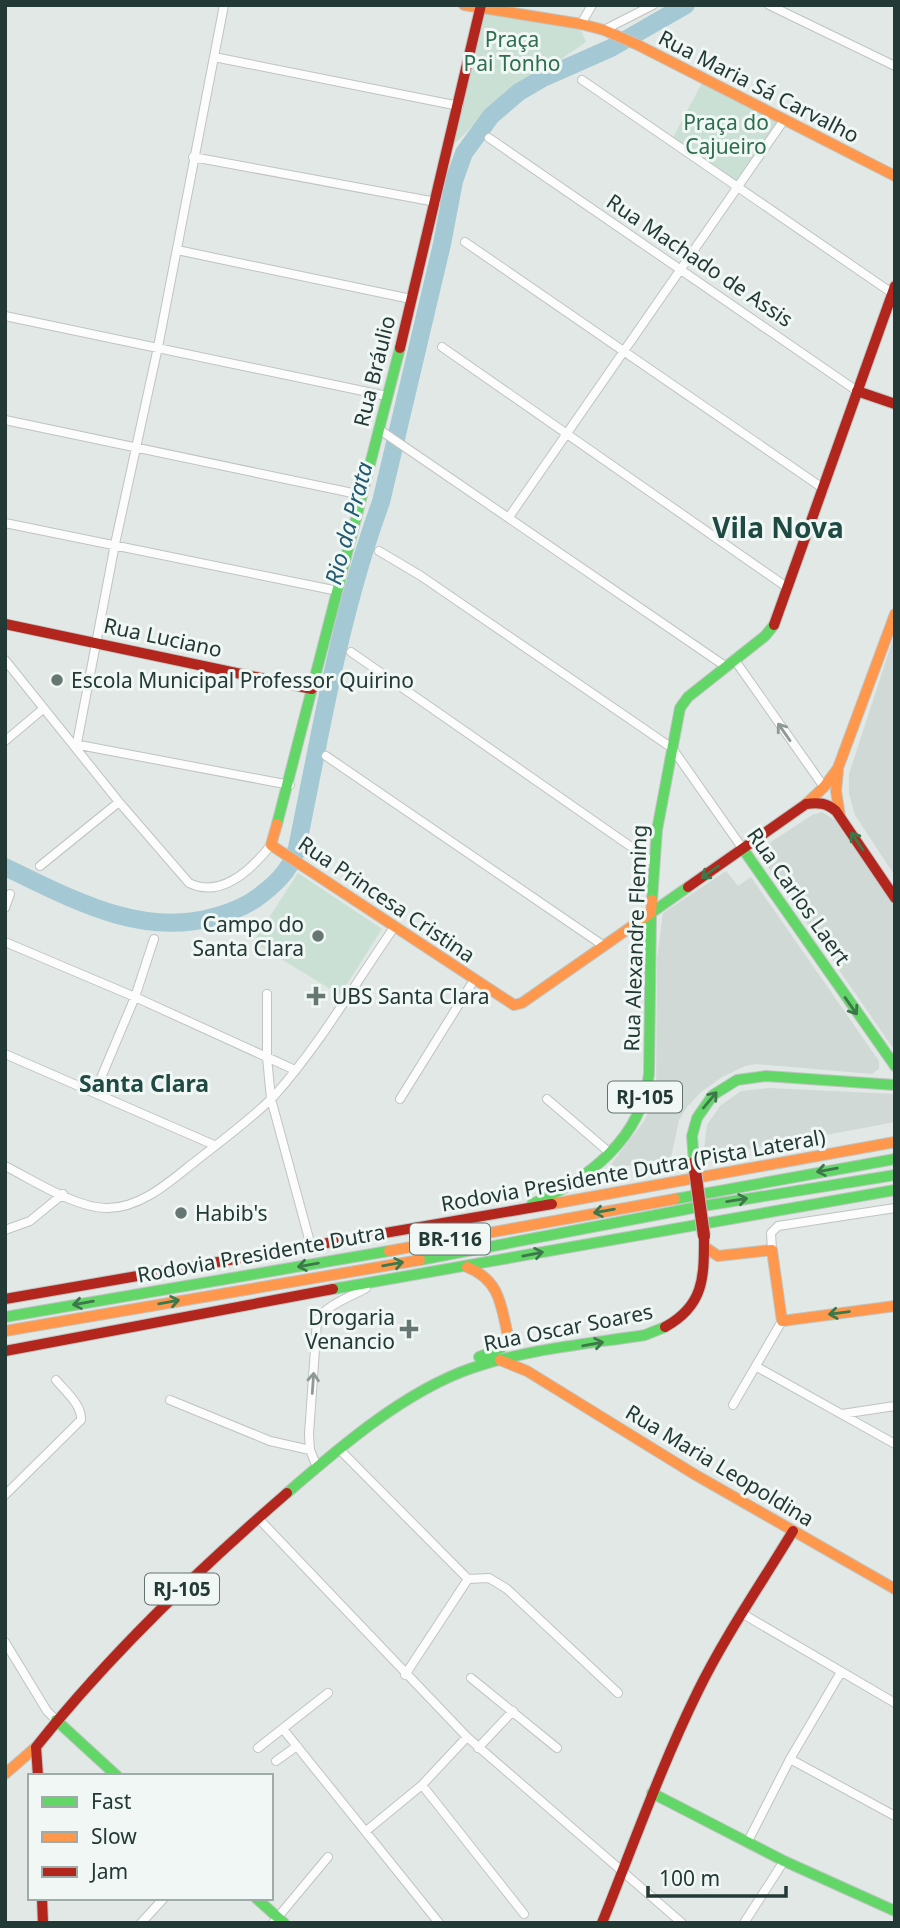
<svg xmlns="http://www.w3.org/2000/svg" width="900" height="1928" font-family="'Noto Sans',sans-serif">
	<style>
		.built { fill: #d0d9d6 }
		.green { fill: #cbe0d4 }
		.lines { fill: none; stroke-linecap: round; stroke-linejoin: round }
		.river { stroke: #a4c8d4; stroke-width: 18 }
		.street-casing { stroke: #bfc4c2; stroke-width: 10 }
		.fast-casing { stroke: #bfc5c3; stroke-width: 12 }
		.slow-casing { stroke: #bfc5c3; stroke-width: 12 }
		.jam-casing { stroke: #bfc5c3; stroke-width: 12 }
		.street { stroke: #fbfcfb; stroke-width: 8 }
		.fast { stroke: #63d668; stroke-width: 10 }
		.slow { stroke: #ff974d; stroke-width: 10 }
		.jam { stroke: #b3261e; stroke-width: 10 }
		.jam-bridge-casing { stroke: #bcc4c2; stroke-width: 14; stroke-linecap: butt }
		.jam-bridge { stroke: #b3261e; stroke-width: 12 }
		.oneway { stroke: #8e9a98 }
		.oneway2 { stroke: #3c7849 }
		.poi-dot { fill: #657673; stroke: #f0f7f4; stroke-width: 2.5 }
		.labels { text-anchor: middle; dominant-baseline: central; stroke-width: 6; stroke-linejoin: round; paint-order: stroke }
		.shield { fill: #f0f7f4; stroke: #60726e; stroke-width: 2 }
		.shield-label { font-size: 19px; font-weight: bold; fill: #223935 }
		.park-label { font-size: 21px; fill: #2e6d4e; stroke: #f0f7f4 }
		.street-label { font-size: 21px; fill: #223935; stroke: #f0f7f4 }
		.poi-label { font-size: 21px; fill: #223935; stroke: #f0f7f4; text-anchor: start }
		.water-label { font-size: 23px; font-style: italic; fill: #205a71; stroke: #f0f7f4 }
		.neighbourhood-label { font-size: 23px; font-weight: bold; fill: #1f4a44; stroke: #f0f7f4 }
		.district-label { font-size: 28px; font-weight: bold; fill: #1f4a44; stroke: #f0f7f4 }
	</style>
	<rect width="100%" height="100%" fill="#e2e8e5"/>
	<path class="built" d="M 895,633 L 895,876 L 855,815 L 849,794 L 849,774 Z
		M 822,812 L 836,821 L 895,908 L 895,1051 L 757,851 L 812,815 Z
		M 726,871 L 738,886 L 751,877 L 879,1061 L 879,1069 L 872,1074 L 756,1064 L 745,1066 L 722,1077 L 700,1093 L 687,1107 L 679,1120 L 670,1162 L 609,1167 L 644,1121 L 656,1097 L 657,959 L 663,913 Z
		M 769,1088 L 895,1094 L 895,1122 L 703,1158 L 707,1125 L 720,1106 L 741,1091 Z"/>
	<path class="green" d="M 485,13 L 580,28 L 586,42 L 495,105 L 452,146 Z
		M 703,81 L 782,121 L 737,187 L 671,141 Z
		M 298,873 L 382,929 L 340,995 L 253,942 Z"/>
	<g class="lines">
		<path class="river" d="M 5,867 C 70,898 140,938 214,917 C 232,912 248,906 262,894 C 278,882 292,867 297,848 C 321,731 340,613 381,502 L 442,244 L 454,181 L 464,153 L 491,116 L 519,92 L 543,78 L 611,48 L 686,5"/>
		<g class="street-casing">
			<path id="street" d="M 769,5 L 895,66
				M 581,24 L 592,5
				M 604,30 L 653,5
				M 214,57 L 459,106
				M 582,80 L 892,293
				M 489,138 L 857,391
				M 193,157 L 436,202
				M 465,242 L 824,489
				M 177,250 L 411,299
				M 5,316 L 387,396
				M 442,347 L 788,588
				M 5,420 L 362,495
				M 380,430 L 725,666
				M 509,517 L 784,120
				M 5,523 L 338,591
				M 379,551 L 421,576 L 672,748 L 743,849
				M 351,652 L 653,862
				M 734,659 L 824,787
				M 5,660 L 119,802 L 189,883 C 222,899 252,869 271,845
				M 5,741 L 43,709
				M 77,743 L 115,544 L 158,347 L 224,5
				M 74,744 L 290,785
				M 326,756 L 604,946
				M 40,866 L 119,802
				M 5,908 L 10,894
				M 5,942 L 135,997 L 295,1070
				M 267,994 L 267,1057 L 271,1099 L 311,1246
				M 5,1054 L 214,1145
				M 95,1092 L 135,997 L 154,939
				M 400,1099 L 474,980
				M 547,1099 L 610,1153
				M 5,1166 C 33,1180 77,1209 108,1208 C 140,1208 168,1183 192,1164 C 216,1145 253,1118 274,1096 C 319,1046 356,982 395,926
				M 5,1230 L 30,1221 L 63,1194
				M 772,1250 L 771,1233 L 778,1226 L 895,1208
				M 757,1367 L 895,1444
				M 170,1400 L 270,1441 L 310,1450
				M 733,1405 L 782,1321
				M 842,1414 L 895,1406
				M 340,1450 L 468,1579 L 489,1578 L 507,1589 L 618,1693
				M 317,1467 L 310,1450 L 309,1434 L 317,1321 C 325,1305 351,1297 366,1288
				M 5,1495 L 81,1420 C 82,1405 66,1392 56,1380
				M 258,1518 L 467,1737 L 682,1923
				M 743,1614 L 895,1703
				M 5,1642 L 47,1711 L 56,1720
				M 405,1675 L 468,1579
				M 471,1678 L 557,1748
				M 283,1729 L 439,1923
				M 258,1748 L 328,1693
				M 478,1748 L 513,1711
				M 790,1759 L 895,1816
				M 276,1761 L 297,1746
				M 422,1785 L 524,1914
				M 366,1831 L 422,1785 L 467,1737
				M 747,1843 L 790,1759 L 841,1672
				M 141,1923 L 164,1898
				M 273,1923 L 328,1857
				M 744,1923 L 784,1861"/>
		</g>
		<g class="fast-casing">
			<path id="fast" d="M 277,824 L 400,348
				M 743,849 L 895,1066
				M 652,900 L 657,830 L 680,708 L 688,697 L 765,636 L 774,625
				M 694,1163 L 692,1136 L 697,1118 L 713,1095 L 737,1080 L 766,1076 L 895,1085
				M 675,1199 L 895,1159
				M 532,1204 C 587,1180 642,1139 649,1074 L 651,913 L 688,887
				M 420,1260 L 703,1206 L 895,1175
				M 333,1289 L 895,1190
				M 5,1317 L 389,1251
				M 479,1357 L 501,1348 L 508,1336
				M 287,1493 C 340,1447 405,1391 472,1368 C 527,1349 588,1344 645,1335 L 665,1327
				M 56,1720 L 117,1776
				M 652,1793 L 784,1861 L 895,1911
				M 256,1898 L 284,1923"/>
		</g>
		<g class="slow-casing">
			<path id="slow" d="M 464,5 L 581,24 L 604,30 L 638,45 L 895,176
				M 838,771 L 836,791 L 840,816
				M 806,804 L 824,787 L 838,768 L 895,614
				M 277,824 L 271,845 L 514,1005 L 522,1003 L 651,913 L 652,900
				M 552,1204 L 895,1142
				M 705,1247 L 718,1256 L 772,1250 L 782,1321 L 895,1306
				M 389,1251 L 675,1199
				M 467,1267 C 500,1280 501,1305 508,1336
				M 5,1331 L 420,1260
				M 500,1360 L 527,1371 L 694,1474 L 895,1589
				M 5,1774 L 36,1747"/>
		</g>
		<g class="jam-casing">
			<path id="jam" d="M 400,348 L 481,5
				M 857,391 L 895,404
				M 5,624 L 312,689
				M 774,625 L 895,286
				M 688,887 L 806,804 C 818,802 827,803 836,811 L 895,898
				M 5,1299 L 552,1204
				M 665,1327 C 705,1305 704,1276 704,1236
				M 5,1351 L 333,1289
				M 38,1776 L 36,1747 C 110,1654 197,1571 287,1493
				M 42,1898 L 43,1923
				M 602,1923 C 633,1846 661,1766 698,1691 C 725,1636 761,1584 793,1531"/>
		</g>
		<use href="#street" class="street"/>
		<use href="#fast" class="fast"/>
		<use href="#slow" class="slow"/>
		<use href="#jam" class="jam"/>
		<g class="jam-bridge-casing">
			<path id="jam-bridge" d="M 694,1163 L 704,1236"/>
		</g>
		<use href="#jam-bridge" class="jam-bridge"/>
	</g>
	<defs><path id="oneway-shaft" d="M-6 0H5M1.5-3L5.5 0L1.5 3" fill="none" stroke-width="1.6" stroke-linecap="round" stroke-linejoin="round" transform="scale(1.75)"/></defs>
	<g class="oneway">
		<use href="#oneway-shaft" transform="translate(784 732) rotate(-125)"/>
		<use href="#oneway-shaft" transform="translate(313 1383) rotate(-86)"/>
	</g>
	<g class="oneway2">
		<use href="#oneway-shaft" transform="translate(857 841) rotate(-124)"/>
		<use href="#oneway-shaft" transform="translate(710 872) rotate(145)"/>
		<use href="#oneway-shaft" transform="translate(851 1006) rotate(55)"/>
		<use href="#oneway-shaft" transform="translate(710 1100) rotate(-50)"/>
		<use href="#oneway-shaft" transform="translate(827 1170) rotate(170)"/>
		<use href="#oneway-shaft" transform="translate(737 1200) rotate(-9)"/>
		<use href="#oneway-shaft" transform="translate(604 1211) rotate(170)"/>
		<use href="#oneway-shaft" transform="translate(533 1254) rotate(-11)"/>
		<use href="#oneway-shaft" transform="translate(393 1264) rotate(-10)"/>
		<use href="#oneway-shaft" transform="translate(308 1265) rotate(170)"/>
		<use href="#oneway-shaft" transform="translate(169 1302) rotate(-10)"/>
		<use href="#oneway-shaft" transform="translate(83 1303) rotate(170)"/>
		<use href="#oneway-shaft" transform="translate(839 1313) rotate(172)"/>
		<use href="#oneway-shaft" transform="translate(593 1344) rotate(-10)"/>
	</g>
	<g class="poi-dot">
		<circle cx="57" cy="680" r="7"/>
		<circle cx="318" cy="936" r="7"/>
		<path d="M312.5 985.5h7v7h7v7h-7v7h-7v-7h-7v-7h7z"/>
		<circle cx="181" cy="1213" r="7"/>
		<path d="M405.5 1318.5h7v7h7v7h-7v7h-7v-7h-7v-7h7z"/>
	</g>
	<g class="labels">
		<g class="shield">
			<rect x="608" y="1081.5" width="74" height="31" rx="5"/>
			<rect x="410" y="1223.5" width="80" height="31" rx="5"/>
			<rect x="145" y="1573.5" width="74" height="31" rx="5"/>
		</g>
		<g class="shield-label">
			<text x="645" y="1097">RJ-105</text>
			<text x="450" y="1239">BR-116</text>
			<text x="182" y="1589">RJ-105</text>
		</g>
		<g class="park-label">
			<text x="512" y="39">Praça<tspan x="512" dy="24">Pai Tonho</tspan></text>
			<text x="726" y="122">Praça do<tspan x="726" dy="24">Cajueiro</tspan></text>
		</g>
		<g class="street-label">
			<text transform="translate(759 86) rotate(27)">Rua Maria Sá Carvalho</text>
			<text transform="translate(700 260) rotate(34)">Rua Machado de Assis</text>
			<text transform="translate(374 371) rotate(-76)">Rua Bráulio</text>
			<text transform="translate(163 637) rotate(12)">Rua Luciano</text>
			<text transform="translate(799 896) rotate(55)">Rua Carlos Laert</text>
			<text transform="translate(387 899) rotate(34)">Rua Princesa Cristina</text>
			<text transform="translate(635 938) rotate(-88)">Rua Alexandre Fleming</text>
			<text transform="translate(633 1170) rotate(-10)">Rodovia Presidente Dutra (Pista Lateral)</text>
			<text transform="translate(261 1253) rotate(-10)">Rodovia Presidente Dutra</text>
			<text transform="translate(568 1327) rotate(-11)">Rua Oscar Soares</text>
			<text transform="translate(720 1465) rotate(31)">Rua Maria Leopoldina</text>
		</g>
		<g class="poi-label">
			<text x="71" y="680">Escola Municipal Professor Quirino</text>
			<text x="304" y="924" text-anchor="end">Campo do<tspan x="304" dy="24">Santa Clara</tspan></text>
			<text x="332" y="996">UBS Santa Clara</text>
			<text x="195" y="1213">Habib's</text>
			<text x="395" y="1317" text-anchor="end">Drogaria<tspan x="395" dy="24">Venancio</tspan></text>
		</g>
		<g class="water-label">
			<text transform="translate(348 523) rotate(-75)">Rio da Prata</text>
		</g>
		<g class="neighbourhood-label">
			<text x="144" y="1083">Santa Clara</text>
		</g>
		<g class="district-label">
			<text x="778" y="527">Vila Nova</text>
		</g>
	</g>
	<rect width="900" height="1928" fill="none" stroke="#223935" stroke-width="14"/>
	<rect x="28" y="1774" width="245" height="126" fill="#f0f7f4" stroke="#9eaba8" stroke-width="2"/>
	<rect x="42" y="1797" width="35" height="10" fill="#63d668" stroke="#9eaba8" stroke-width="2"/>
	<text x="91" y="1809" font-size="21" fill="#223935">Fast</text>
	<rect x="42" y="1832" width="35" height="10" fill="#ff974d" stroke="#9eaba8" stroke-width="2"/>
	<text x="91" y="1844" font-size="21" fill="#223935">Slow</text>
	<rect x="42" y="1867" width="35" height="10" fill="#b3261e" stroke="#9eaba8" stroke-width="2"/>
	<text x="91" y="1879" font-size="21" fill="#223935">Jam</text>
	<path d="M648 1886v10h138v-10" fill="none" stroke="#223935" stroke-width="3.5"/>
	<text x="659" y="1886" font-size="21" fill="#223935" stroke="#f0f7f4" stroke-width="5" paint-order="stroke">100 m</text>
</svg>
